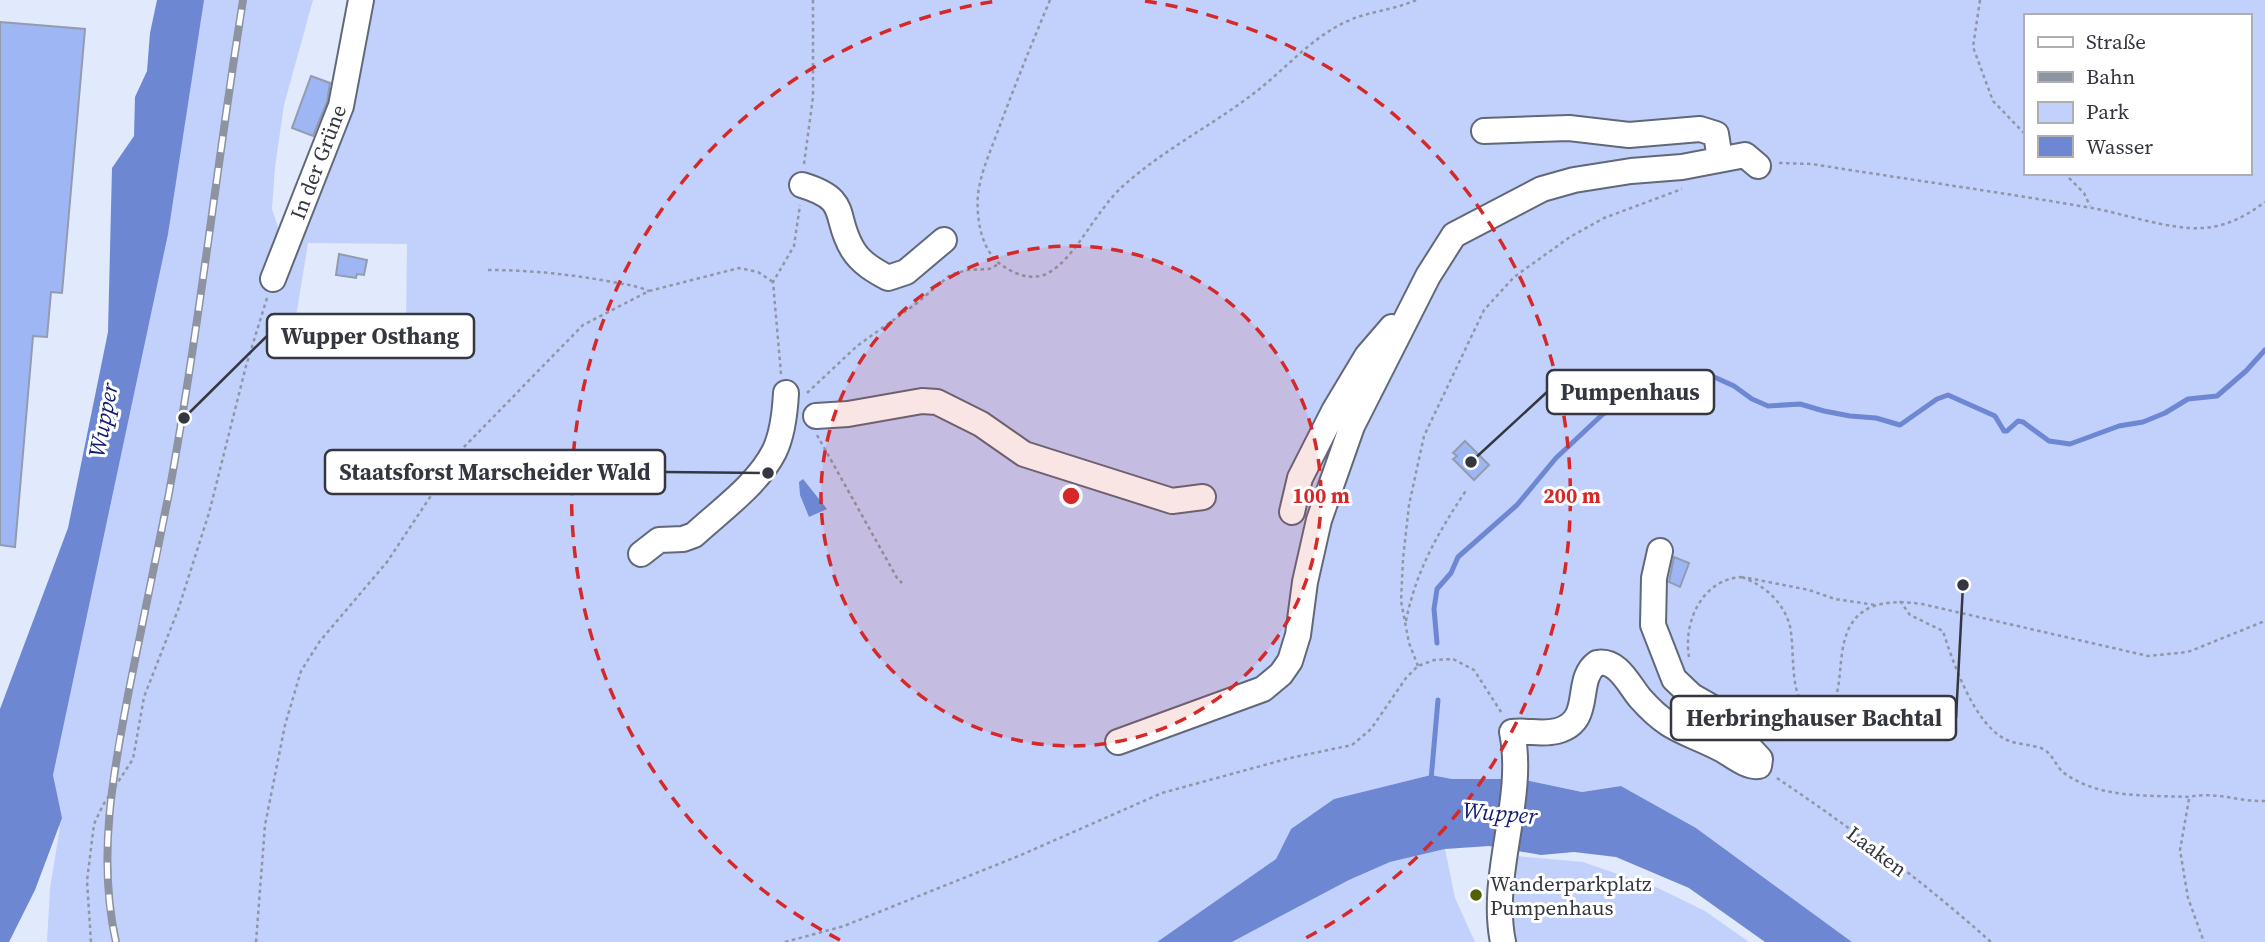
<svg xmlns="http://www.w3.org/2000/svg" width="2265" height="942" font-family="'Source Serif 4',serif">
	<style>
		.green { fill: #c2d1fb; fill-rule: evenodd }
		.water { fill: #6e87d3 }
		.lines { fill: none; stroke-linecap: round; stroke-linejoin: round }
		.stream { stroke: #6e87d3; stroke-width: 5 }
		.building { fill: #9fb6f5; stroke: #939bae; stroke-width: 2 }
		.minor-casing { stroke: #616879; stroke-width: 28 }
		.path { stroke: #9096a5; stroke-width: 2.5; stroke-dasharray: 3.5 3.5; stroke-linecap: butt }
		.minor { stroke: #fff; stroke-width: 24 }
		.rail-casing { stroke: #8d93a1; stroke-width: 8 }
		.rail { stroke: #fff; stroke-width: 5; stroke-dasharray: 16; stroke-linecap: butt }
		.ring { fill: none; stroke: #d62828; stroke-width: 3.5; stroke-dasharray: 12 9 }
		.poi-dot { fill: #536001; stroke: #fff; stroke-width: 2.5 }
		.labels { text-anchor: middle; dominant-baseline: central; stroke-width: 6; stroke-linejoin: round; paint-order: stroke }
		.street-label { font-size: 21px; fill: #34373f; stroke: #fff }
		.poi-label { font-size: 21px; fill: #34373f; stroke: #fff; text-anchor: start }
		.water-label { font-size: 23px; font-style: italic; fill: #111b72; stroke: #fff }
		.centre { fill: #d62828; stroke: #fff; stroke-width: 3.5 }
		.ring-label { font-size: 21px; text-anchor: middle; font-weight: bold; fill: #d62828; stroke: #fff; stroke-width: 6; stroke-linejoin: round; paint-order: stroke }
		.leader { fill: none; stroke: #34373f; stroke-width: 2.5 }
		.callout-dot { fill: #34373f; stroke: #fff; stroke-width: 2.5 }
		.callout { fill: #fff; stroke: #34373f; stroke-width: 2.5 }
		.callout-label { font-size: 23px; text-anchor: middle; font-weight: bold; fill: #34373f }
	</style>
	<rect width="100%" height="100%" fill="#e1e9fd"/>
	<path class="green" d="M 187,0 L 313,0 L 284,105 L 275,167 L 272,209 L 278,227 L 288,235 L 341,105 L 359,0 L 2265,0 L 2265,942 L 1852,942 L 1696,828 L 1621,786 L 1582,792 L 1520,779 L 1452,779 L 1431,775 L 1334,799 L 1291,829 L 1276,859 L 1157,942 L 47,942 L 50,888 L 60,827 L 12,828 ZM 2025,16 L 2249,16 L 2249,173 L 2025,173 ZM 308,243 L 407,244 L 406,324 L 296,317 Z
		M 1445,849 L 1455,898 L 1475,942 L 1232,942 L 1349,880 L 1390,862 Z
		M 1517,856 L 1583,862 L 1658,888 L 1705,911 L 1749,942 L 1514,942 L 1507,917 Z"/>
	<path class="water" d="M 157,0 L 204,0 L 168,234 L 53,775 L 62,818 L 35,890 L 9,942 L 0,942 L 0,709 L 68,528 L 108,332 L 112,168 L 134,136 L 135,97 L 147,71 L 150,33 Z
		M 803,479 L 827,509 L 809,517 L 800,495 L 799,482 Z
		M 1431,775 L 1452,779 L 1520,779 L 1582,792 L 1621,786 L 1696,828 L 1852,942 L 1765,942 L 1689,888 L 1616,857 L 1574,852 L 1541,855 L 1489,846 L 1445,849 L 1390,862 L 1349,880 L 1232,942 L 1157,942 L 1276,859 L 1291,829 L 1334,799 Z"/>
	<g class="lines">
		<path class="stream" d="M 1437,643 L 1434,609 L 1437,589 L 1451,573 L 1458,557 L 1517,505 L 1556,458 L 1603,414 L 1618,405 L 1660,386 L 1712,376 L 1734,386 L 1752,399 L 1768,406 L 1800,404 L 1824,411 L 1850,416 L 1876,418 L 1900,425 L 1937,399 L 1948,395 L 1995,416 L 2004,431 L 2007,431 L 2018,421 L 2023,422 L 2049,441 L 2070,444 L 2119,426 L 2143,422 L 2165,413 L 2188,399 L 2217,396 L 2246,371 L 2265,350
			M 1431,780 L 1438,700"/>
	</g>
	<path class="building" d="M 0,22 L 85,29 L 62,293 L 51,292 L 47,337 L 33,336 L 15,547 L 0,545 Z
		M 311,76 L 330,83 L 327,102 L 313,136 L 292,128 Z
		M 339,254 L 367,260 L 364,275 L 357,274 L 356,278 L 336,275 Z
		M 1465,441 L 1489,465 L 1474,480 L 1453,459 L 1457,456 L 1453,453 Z
		M 1674,557 L 1689,563 L 1680,587 L 1669,582 Z"/>
	<g class="lines">
		<g class="minor-casing">
			<path id="minor" d="M 1484,131 L 1569,128 L 1629,135 L 1700,129 L 1716,134 L 1720,159
				M 802,185 C 852,200 832,216 853,250 C 861,263 875,271 888,278 L 906,272 L 944,240
				M 273,279 L 341,106 L 361,0
				M 816,416 L 848,414 L 922,401 L 937,402 L 981,424 L 1024,454 L 1172,501 L 1203,497
				M 1292,512 L 1300,478 L 1334,411 L 1367,356 L 1392,327
				M 641,554 L 659,540 L 683,539 L 694,535 C 721,510 757,485 774,452 C 783,434 785,412 786,393
				M 1118,742 L 1263,689 L 1281,674 L 1290,661 L 1298,635 L 1305,582 L 1319,520 L 1352,426 L 1428,276 L 1454,235 L 1542,189 L 1574,180 L 1631,171 L 1682,167 L 1745,155 L 1758,166
				M 1503,942 C 1489,874 1526,799 1512,732 C 1528,730 1541,735 1557,731 C 1595,721 1573,680 1597,663 C 1618,659 1629,685 1640,698 C 1670,732 1684,730 1721,749 C 1732,755 1747,768 1759,766 L 1760,759 L 1713,708 L 1692,696 L 1674,679 L 1653,625 L 1654,578 L 1660,551"/>
		</g>
		<path class="path" d="M 1050,0 C 1032,43 1015,85 999,128 C 991,150 981,171 978,194 C 976,218 981,252 1003,266 C 1016,275 1033,281 1048,273 C 1075,259 1096,210 1123,186 C 1163,150 1211,126 1253,94 C 1285,70 1312,36 1350,20 C 1371,11 1394,10 1416,0
			M 1980,0 L 1973,47 L 1993,101 L 2025,134
			M 1779,163 L 1812,164 C 1905,179 1999,192 2092,208 C 2125,214 2170,230 2202,228 C 2226,227 2246,216 2265,202
			M 804,164 L 813,97 L 813,0
			M 2064,173 L 2084,193 L 2090,206
			M 488,270 C 529,270 567,274 607,281 C 622,284 635,285 649,291
			M 781,374 L 773,282 L 794,246 L 800,205
			M 807,393 L 857,346 L 917,303 L 950,275 L 967,270 L 989,269 L 999,264
			M 817,435 L 897,578 L 902,583
			M 1742,577 C 1763,585 1780,599 1788,620 C 1798,644 1784,709 1817,710 C 1867,710 1800,586 1922,604 L 2148,656 L 2188,652 L 2265,621
			M 1748,578 L 1809,590 L 1835,599 L 1875,605
			M 1900,601 L 1910,615 L 1943,631 C 1953,663 1975,726 2007,740 C 2018,745 2032,744 2043,749 C 2053,754 2056,767 2064,773 C 2100,799 2147,795 2189,797 C 2216,791 2239,802 2265,801
			M 1406,621 C 1416,570 1439,531 1467,489
			M 1689,657 C 1683,622 1702,579 1742,577
			M 1418,666 L 1409,643 L 1401,601 L 1403,559 L 1409,505 L 1424,436 L 1484,310 L 1514,277 L 1570,237 L 1604,218 L 1682,189
			M 1777,778 C 1851,828 1924,882 1991,942
			M 2189,799 L 2180,850 L 2188,898 L 2204,942
			M 91,942 L 87,881 L 94,824 L 103,805 L 133,759 L 144,697 L 178,610 L 209,513 L 246,366 L 267,298
			M 256,942 L 265,825 L 285,725 L 301,671 L 320,641 L 387,562 L 462,449 L 583,325 L 649,291 L 739,268 L 758,272 L 773,282
			M 785,942 L 844,926 L 1021,855 L 1162,793 L 1290,758 L 1352,745 L 1371,729 L 1406,678 L 1418,666 L 1434,660 L 1453,659 L 1474,670 L 1503,715"/>
		<use href="#minor" class="minor"/>
		<g class="rail-casing">
			<path id="rail" d="M 116,942 C 97,858 113,773 129,690 C 142,624 156,559 169,493 C 199,329 217,164 243,0"/>
		</g>
		<use href="#rail" class="rail"/>
	</g>
	<circle cx="1071" cy="496" r="250" fill="#d62828" fill-opacity=".12"/>
	<g class="ring">
		<circle cx="1071" cy="496" r="250"/>
		<path d="M840 940A501 501 0 0 1 997 1M1145 1A501 501 0 0 1 1302 940"/>
	</g>
	<circle class="poi-dot" cx="1476" cy="895" r="7"/>
	<g class="labels">
		<g class="street-label">
			<text transform="translate(318 162) rotate(-69)">In der Grüne</text>
			<text transform="translate(1877 851) rotate(37)">Laaken</text>
		</g>
		<g class="poi-label">
			<text x="1490" y="883">Wanderparkplatz<tspan x="1490" dy="24">Pumpenhaus</tspan></text>
		</g>
		<g class="water-label">
			<text transform="translate(103 420) rotate(-79)">Wupper</text>
			<text transform="translate(1500 813) rotate(5)">Wupper</text>
		</g>
	</g>
	<circle cx="1071" cy="496" r="10" class="centre"/>
	<g class="ring-label">
		<text x="1321" y="503">100 m</text>
		<text x="1572" y="503">200 m</text>
	</g>
	<path class="leader" d="M184 418L267 336M1471 462L1547 392M768 473L665 472M1963 585L1956 718"/>
	<g class="callout-dot">
		<circle cx="184" cy="418" r="7"/>
		<circle cx="1471" cy="462" r="7"/>
		<circle cx="768" cy="473" r="7"/>
		<circle cx="1963" cy="585" r="7"/>
	</g>
	<g class="callout">
		<rect x="267" y="314" width="207" height="44" rx="7"/>
		<rect x="1547" y="370" width="167" height="44" rx="7"/>
		<rect x="325" y="450" width="340" height="44" rx="7"/>
		<rect x="1671" y="696" width="285" height="44" rx="7"/>
	</g>
	<g class="callout-label">
		<text x="370" y="344">Wupper Osthang</text>
		<text x="1630" y="400">Pumpenhaus</text>
		<text x="495" y="480">Staatsforst Marscheider Wald</text>
		<text x="1814" y="726">Herbringhauser Bachtal</text>
	</g>
	<rect x="2024" y="14" width="228" height="161" fill="#ffffff" stroke="#aeafb2" stroke-width="2"/>
	<rect x="2038" y="37" width="35" height="10" fill="#ffffff" stroke="#aeafb2" stroke-width="2"/>
	<text x="2086" y="49" font-size="21" fill="#34373f">Straße</text>
	<rect x="2038" y="72" width="35" height="10" fill="#8d93a1" stroke="#aeafb2" stroke-width="2"/>
	<text x="2086" y="84" font-size="21" fill="#34373f">Bahn</text>
	<rect x="2038" y="102" width="35" height="21" fill="#c2d1fb" stroke="#aeafb2" stroke-width="2"/>
	<text x="2086" y="119" font-size="21" fill="#34373f">Park</text>
	<rect x="2038" y="136" width="35" height="21" fill="#6e87d3" stroke="#aeafb2" stroke-width="2"/>
	<text x="2086" y="154" font-size="21" fill="#34373f">Wasser</text>
</svg>
